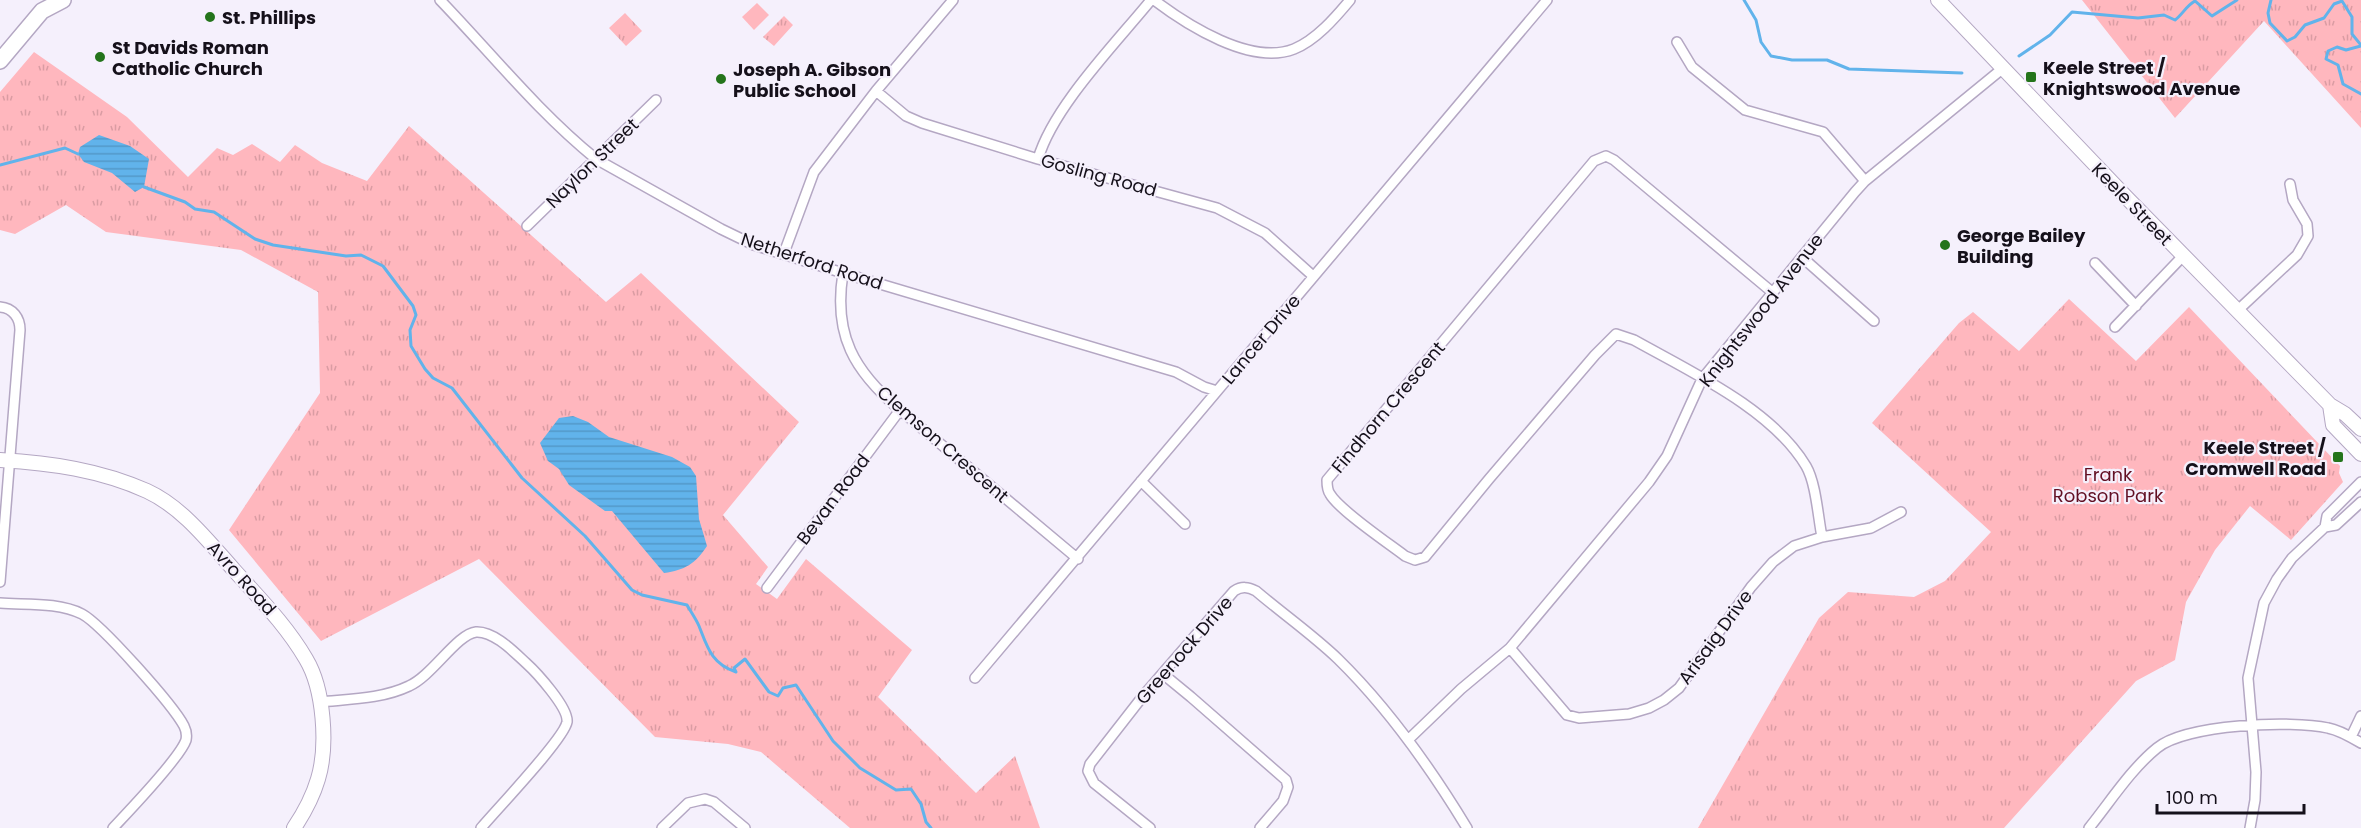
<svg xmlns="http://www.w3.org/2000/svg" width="2361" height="828" font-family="Poppins,sans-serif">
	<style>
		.grass { fill: #ffb7be }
		.park { fill: url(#park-tufts) }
		.water { fill: url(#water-rules) }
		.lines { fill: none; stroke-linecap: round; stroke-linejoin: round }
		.stream { stroke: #61b3eb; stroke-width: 3 }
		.street-casing { stroke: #b4a7c3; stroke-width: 12 }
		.secondary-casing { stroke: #b4a7c3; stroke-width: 16 }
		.primary-casing { stroke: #b4a7c3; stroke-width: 18 }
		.street { stroke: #fff; stroke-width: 9 }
		.secondary { stroke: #fff; stroke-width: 14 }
		.primary { stroke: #fff; stroke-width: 15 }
		.poi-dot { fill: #24741b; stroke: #f5f0fc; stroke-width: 2 }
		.labels { text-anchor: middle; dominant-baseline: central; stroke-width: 4.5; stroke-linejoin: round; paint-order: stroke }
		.poi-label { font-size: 18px; font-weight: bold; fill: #15101a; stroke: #f5f0fc; text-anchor: start }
		.street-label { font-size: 18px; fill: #15101a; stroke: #f5f0fc }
		.park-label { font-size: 18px; fill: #620f23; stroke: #f5f0fc }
	</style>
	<defs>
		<pattern id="park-tufts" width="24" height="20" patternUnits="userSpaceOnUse" patternTransform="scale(1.5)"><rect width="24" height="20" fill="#ffb7be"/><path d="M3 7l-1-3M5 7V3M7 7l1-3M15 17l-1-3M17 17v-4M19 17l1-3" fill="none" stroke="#da9ca3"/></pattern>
		<pattern id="water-rules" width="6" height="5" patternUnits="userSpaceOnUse" patternTransform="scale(1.5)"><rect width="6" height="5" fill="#61b3eb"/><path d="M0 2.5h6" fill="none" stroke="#5399c9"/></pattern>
	</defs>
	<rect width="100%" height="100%" fill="#f5f0fc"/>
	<path class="grass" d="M 757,3 L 769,15 L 754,30 L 742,17 Z"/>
	<path class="park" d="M 2082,0 L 2361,0 L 2361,128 L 2264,21 L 2175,118 Z
		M 625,13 L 642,31 L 626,46 L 609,28 Z
		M 784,16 L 793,25 L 774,46 L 763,37 Z
		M 34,52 L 127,117 L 188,177 L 217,148 L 233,155 L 252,144 L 280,162 L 295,145 L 322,163 L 367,181 L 409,126 L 606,302 L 641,273 L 799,422 L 723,515 L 768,567 L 756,584 L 777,599 L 806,559 L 912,650 L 878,697 L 976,793 L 1015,756 L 1040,828 L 850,828 L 761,752 L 728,744 L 655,737 L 479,559 L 321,641 L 229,530 L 320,393 L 318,292 L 241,250 L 106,232 L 66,205 L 15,234 L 0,230 L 0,92 Z
		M 2069,299 L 2136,361 L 2189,307 L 2340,466 L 2339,473 L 2343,482 L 2291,540 L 2250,506 L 2215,550 L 2186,602 L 2175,660 L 2136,681 L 2004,828 L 1698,828 L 1819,618 L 1848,592 L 1914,597 L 1945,581 L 1991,532 L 1872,423 L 1959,323 L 1973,312 L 2019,351 Z"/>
	<path class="water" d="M 99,135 L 130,146 L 149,159 L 144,187 L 135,192 L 112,173 L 84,162 L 78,154 L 80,147 Z
		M 573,416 L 588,422 L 609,437 L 672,457 L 690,467 L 696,476 L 699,519 L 707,546 C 695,564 685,570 664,573 L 612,511 L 605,511 L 569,485 L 559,469 L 548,461 L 540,443 L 559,418 Z"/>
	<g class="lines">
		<path class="stream" d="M 1744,0 L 1756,20 L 1761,42 L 1771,56 L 1792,60 L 1827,60 L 1849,69 L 1962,73
			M 2271,0 L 2268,13 L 2270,23 L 2287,41 L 2295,37 L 2305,25 L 2324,18 L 2334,4 L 2342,1 L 2352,17 L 2352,34 L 2361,45
			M 2361,46 L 2346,50 L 2337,47 L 2328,51 L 2326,59 L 2338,65 L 2343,84 L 2361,94
			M 2019,56 L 2050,35 L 2072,12 L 2138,18 L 2164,15 L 2175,20 C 2183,14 2186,6 2195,1 L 2212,16 L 2237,0
			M 0,165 L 65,148 L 78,154
			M 144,187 L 185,202 L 195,209 L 214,212 L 255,239 L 273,245 L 346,256 L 361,255 L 383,266 L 413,306 L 416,315 L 410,330 L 411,346 L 425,369 L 433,378 L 452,388 L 522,478 L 585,536 L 632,590 L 642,595 L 687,605 C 691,612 696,619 699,626 C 707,646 711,664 736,672 L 734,668 L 745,659 L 769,692 L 778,696 L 783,688 L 796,685 L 833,741 L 860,768 L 896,790 L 911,789 L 921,804 L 926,822 L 931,828"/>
		<g class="street-casing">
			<path id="street" d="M 440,0 C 491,53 538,112 596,159 L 721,229 L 754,245 L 843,273 L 1176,372 L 1204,387 L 1217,391
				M 1154,0 C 1187,25 1251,66 1294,49 C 1316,40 1335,18 1350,0
				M 1677,42 L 1692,67 L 1745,110 L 1823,132 L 1865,181
				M 876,91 L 906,116 L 922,123 L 1038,159 L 1217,208 L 1265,233 L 1313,276
				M 1038,159 C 1053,107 1116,43 1151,0
				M 527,226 L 656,100
				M 784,253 L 814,172 L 876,91 L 953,0
				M 1803,258 L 1874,321
				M 2095,263 L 2136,306
				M 843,273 C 833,335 854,371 900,410 L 1078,559
				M 1772,292 L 1614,160 L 1606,156 L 1594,161 L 1327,480 C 1327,485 1327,490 1330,494 C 1339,510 1388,543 1405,556 L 1415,560 L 1425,557 L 1489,479 L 1595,355 L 1616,334 L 1634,340 C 1691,372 1772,409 1806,466 C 1816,483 1818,517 1822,537
				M 0,307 C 13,308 20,318 20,330 L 0,582
				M 2237,311 L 2297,255 L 2308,236 L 2307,224 L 2293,200 L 2290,184
				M 2115,327 L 2183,256
				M 1141,481 L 1185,524
				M 2325,527 L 2336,525 L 2361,502
				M 767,588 L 900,410
				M 0,603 C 26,605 58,602 82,614 C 101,624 173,705 184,726 C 186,730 187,735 186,740 C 180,758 128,812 113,828
				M 1510,648 L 1567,715 L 1579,718 L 1629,714 L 1649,708 L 1664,700 L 1679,688 L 1751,587 L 1773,562 L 1794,546 L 1822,537 L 1871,528 L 1901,512
				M 1163,674 L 1191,697 L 1286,780 L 1288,787 L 1283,801 L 1260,828
				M 975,678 L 1547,0
				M 320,702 C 349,699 382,699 409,686 C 432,676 457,634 476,632 C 494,631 514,652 526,663 C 536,672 569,708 567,722 C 564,739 496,810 481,828
				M 2351,737 L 2361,716
				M 1409,739 L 1461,689 L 1510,648 L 1649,482 L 1667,456 L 1702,379 L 1855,192 L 1865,181 L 2002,69
				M 662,828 L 688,803 L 705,799 L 714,802 L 745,828
				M 1150,828 L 1094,783 L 1088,771 L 1090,764 L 1143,696 L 1234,591 C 1242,586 1248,587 1256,591 C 1283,614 1313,635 1338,659 C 1389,709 1430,767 1467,828
				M 2089,828 C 2110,802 2131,769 2157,748 C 2186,724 2292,720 2328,728 C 2339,730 2351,737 2361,743
				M 2250,828 L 2255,800 L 2256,772 L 2248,678 L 2264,603 L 2277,579 L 2292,558 L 2325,527 L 2327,516 L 2361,482"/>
		</g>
		<g class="secondary-casing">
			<path id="secondary" d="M 1938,0 L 2126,197 L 2330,405 L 2345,414 L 2361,429
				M 2330,405 L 2333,425 L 2361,454
				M 0,460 C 51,463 100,470 147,491 C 182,507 209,542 234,570 C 260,599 286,625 306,659 C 324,689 328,746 318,779 C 313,796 304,813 294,828"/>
		</g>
		<g class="primary-casing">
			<path id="primary" d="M 0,61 L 42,11 L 63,0"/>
		</g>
		<use href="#street" class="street"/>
		<use href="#secondary" class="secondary"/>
		<use href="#primary" class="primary"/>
	</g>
	<g class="poi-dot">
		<circle cx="210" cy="17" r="6"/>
		<circle cx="100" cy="57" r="6"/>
		<rect x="2025" y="71" width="12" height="12" rx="3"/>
		<circle cx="721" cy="79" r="6"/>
		<circle cx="1945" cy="245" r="6"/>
		<rect x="2332" y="451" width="12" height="12" rx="3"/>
	</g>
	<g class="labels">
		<g class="poi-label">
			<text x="222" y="17">St. Phillips</text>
			<text x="112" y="47">St Davids Roman<tspan x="112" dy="21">Catholic Church</tspan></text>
			<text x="2043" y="67">Keele Street /<tspan x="2043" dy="21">Knightswood Avenue</tspan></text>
			<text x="733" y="69">Joseph A. Gibson<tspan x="733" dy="21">Public School</tspan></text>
			<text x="1957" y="235">George Bailey<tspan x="1957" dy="21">Building</tspan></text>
			<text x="2326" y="447" text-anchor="end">Keele Street /<tspan x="2326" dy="21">Cromwell Road</tspan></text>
		</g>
		<g class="street-label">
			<text transform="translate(592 163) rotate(-44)">Naylon Street</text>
			<text transform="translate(1099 175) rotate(15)">Gosling Road</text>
			<text transform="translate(2132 204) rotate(46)">Keele Street</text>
			<text transform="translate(812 261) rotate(18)">Netherford Road</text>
			<text transform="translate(1761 310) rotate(-52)">Knightswood Avenue</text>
			<text transform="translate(1261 339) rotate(-50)">Lancer Drive</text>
			<text transform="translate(1388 407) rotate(-50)">Findhorn Crescent</text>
			<text transform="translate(943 444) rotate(41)">Clemson Crescent</text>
			<text transform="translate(833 499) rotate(-53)">Bevan Road</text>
			<text transform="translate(242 578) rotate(48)">Avro Road</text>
			<text transform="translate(1715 637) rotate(-54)">Arisaig Drive</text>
			<text transform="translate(1184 650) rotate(-49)">Greenock Drive</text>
		</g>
		<g class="park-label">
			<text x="2108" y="474">Frank<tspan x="2108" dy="21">Robson Park</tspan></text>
		</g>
	</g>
	<path d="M2157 804v9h147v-9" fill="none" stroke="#15101a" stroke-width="3"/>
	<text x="2166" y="804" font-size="18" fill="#15101a" stroke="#f5f0fc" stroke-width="4.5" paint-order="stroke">100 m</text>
</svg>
